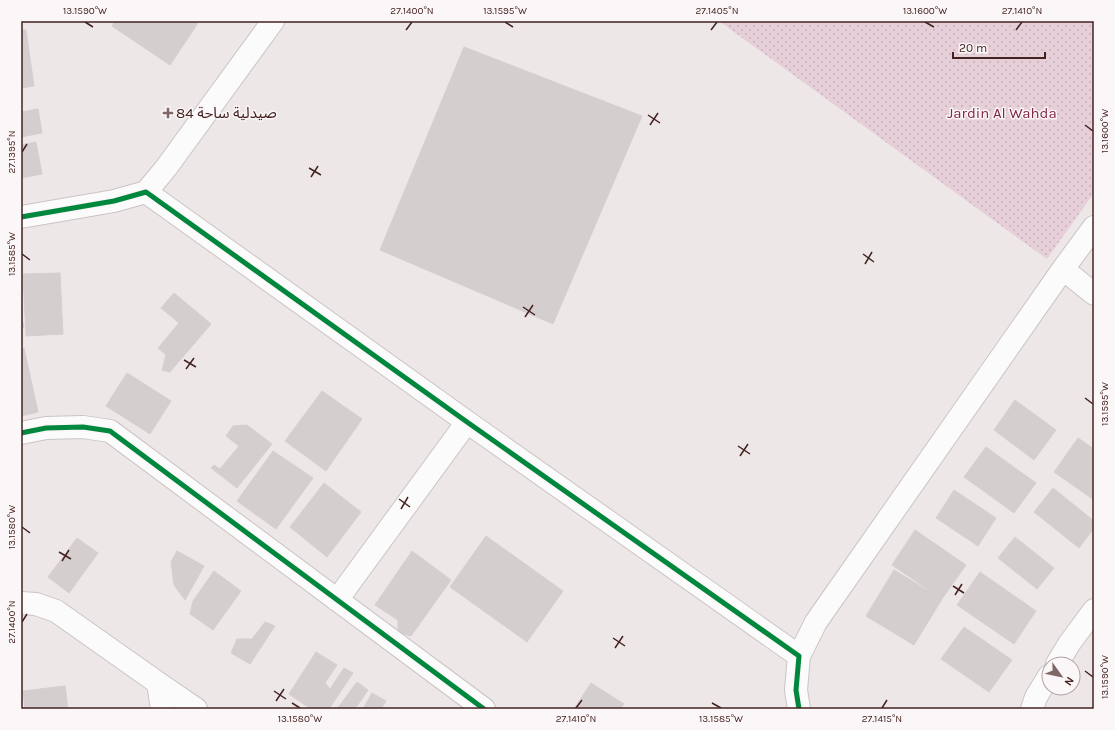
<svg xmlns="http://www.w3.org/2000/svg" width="1115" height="730" font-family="Karla,'Noto Sans Arabic',sans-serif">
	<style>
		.garden { fill: url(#garden-dots) }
		.building { fill: #d5cecf; stroke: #d6cfd1 }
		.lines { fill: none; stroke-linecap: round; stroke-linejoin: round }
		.street-casing { stroke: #cac4c5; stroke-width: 24 }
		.street { stroke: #fcfbfc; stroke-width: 22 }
		.cycleway-casing { stroke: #fbf6f7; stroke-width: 8 }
		.cycleway { stroke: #00873e; stroke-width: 5 }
		.ticks { fill: none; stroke: #442221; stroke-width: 1.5 }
		.poi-dot { fill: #7f6767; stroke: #fbf6f7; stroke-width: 1.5 }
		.labels { text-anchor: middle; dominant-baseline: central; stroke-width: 3; stroke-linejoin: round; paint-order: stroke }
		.poi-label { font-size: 15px; fill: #442221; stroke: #fbf6f7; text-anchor: start }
		.park-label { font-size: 15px; fill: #802744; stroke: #fbf6f7 }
		.neatline { fill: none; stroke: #442221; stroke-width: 1.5 }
		.ticks-label { font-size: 10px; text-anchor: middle; fill: #442221 }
	</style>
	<defs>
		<pattern id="garden-dots" width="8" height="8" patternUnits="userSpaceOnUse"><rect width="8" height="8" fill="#e7cfd9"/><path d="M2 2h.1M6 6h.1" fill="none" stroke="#c7b1ba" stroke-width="1.8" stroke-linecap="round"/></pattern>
	</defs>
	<rect width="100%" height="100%" fill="#ede7e8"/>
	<path class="garden" d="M 719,21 L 1094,21 L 1094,193 L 1047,259 Z"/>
	<path class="building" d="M 115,21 L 196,21 L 198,23 L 170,65 L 112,26 Z
		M 21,30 L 26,30 L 34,86 L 21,88 Z
		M 464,47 L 642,116 L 553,324 L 380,250 Z
		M 38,109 L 42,133 L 21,137 L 21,112 Z
		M 36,142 L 42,174 L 21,178 L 21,145 Z
		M 60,273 L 63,334 L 26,336 L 23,274 Z
		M 174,293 L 211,324 L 170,372 L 162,370 L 166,355 L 158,348 L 179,323 L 161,308 Z
		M 21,316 L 24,327 L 21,328 Z
		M 24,348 L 38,412 L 21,416 L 21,349 Z
		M 127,373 L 171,401 L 150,434 L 106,406 Z
		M 322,391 L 362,419 L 326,471 L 285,441 Z
		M 1015,400 L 1056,430 L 1034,460 L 994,430 Z
		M 247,425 L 272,444 L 237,488 L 211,468 L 214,465 L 220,469 L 239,446 L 226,436 L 233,426 Z
		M 1078,438 L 1094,449 L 1094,500 L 1054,472 Z
		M 986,447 L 1036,483 L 1014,513 L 964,477 Z
		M 273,451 L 313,478 L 276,529 L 237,501 Z
		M 324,483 L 361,512 L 327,557 L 290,527 Z
		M 1053,488 L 1094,521 L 1094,528 L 1079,548 L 1034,512 Z
		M 954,490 L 996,518 L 978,546 L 936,518 Z
		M 915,530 L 966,565 L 942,599 L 892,565 Z
		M 486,536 L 563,591 L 527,642 L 450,587 Z
		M 1015,537 L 1054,568 L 1037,589 L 998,558 Z
		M 77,538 L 98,553 L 69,593 L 48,577 Z
		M 177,551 L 204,566 L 185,600 L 174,585 L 171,562 Z
		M 412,551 L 451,580 L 411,636 L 398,632 L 398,620 L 375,605 Z
		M 894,570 L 942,599 L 914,645 L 866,616 Z
		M 214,571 L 241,591 L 213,630 L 190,614 L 193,601 Z
		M 980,572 L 1036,611 L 1014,644 L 957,605 Z
		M 265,622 L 275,626 L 250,664 L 231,653 L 237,639 L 252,639 Z
		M 964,627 L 1012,660 L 989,692 L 941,659 Z
		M 316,652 L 337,665 L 325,683 L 330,689 L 344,668 L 353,673 L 329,709 L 311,709 L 289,694 Z
		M 357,682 L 368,690 L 355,709 L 337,709 Z
		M 591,683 L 624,704 L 620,709 L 574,709 Z
		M 65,686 L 68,709 L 25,709 L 23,691 Z
		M 372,693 L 386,701 L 381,709 L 363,709 Z"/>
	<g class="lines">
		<g class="street-casing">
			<path id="street" d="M 146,192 L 166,168 L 273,21
				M 21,217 L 114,201 L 146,192 L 467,422 L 799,656 L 796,690 L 799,709
				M 1063,269 L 1094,294
				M 21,433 L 46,428 L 83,427 L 110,431 L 484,709
				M 337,600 L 467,422
				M 21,603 L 36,604 L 56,611 L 158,683 L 196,709
				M 799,656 L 816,622 L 1063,269 L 1094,227
				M 1057,664 L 1069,644 L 1094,610
				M 158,683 L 162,709
				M 1032,709 L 1036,697 L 1049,676"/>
		</g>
		<use href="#street" class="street"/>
		<g class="cycleway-casing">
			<path id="cycleway" d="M 21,217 L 114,201 L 146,192 L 467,422 L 799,656 L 796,690 L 799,709
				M 21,433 L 46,428 L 83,427 L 110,431 L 484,709"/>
		</g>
		<use href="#cycleway" class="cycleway"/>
	</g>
	<path class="ticks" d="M 85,22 L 93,27M 505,22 L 513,27M 925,22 L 934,27M 406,30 L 412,22M 711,30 L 717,22M 1016,30 L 1022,22M 648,115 L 660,123M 650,125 L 658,113M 1085,125 L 1093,131M 22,152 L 27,144M 309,168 L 321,175M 311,177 L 318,166M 22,254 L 30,260M 863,254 L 874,262M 865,264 L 872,252M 523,307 L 535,315M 525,317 L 533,305M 184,360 L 196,367M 186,369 L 194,358M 1085,398 L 1093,404M 738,446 L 750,454M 740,456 L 748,444M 399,499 L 410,507M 401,509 L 408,497M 22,527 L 30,533M 59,552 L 71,559M 62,561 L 69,550M 953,586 L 964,593M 955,595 L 962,584M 22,622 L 27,614M 613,638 L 625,646M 615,648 L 623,636M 1085,671 L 1093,677M 274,691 L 286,699M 276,701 L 284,689M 292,703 L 300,708M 712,703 L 721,708M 576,708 L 582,700M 882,708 L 887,700"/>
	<path class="poi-dot" d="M166 107h4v4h4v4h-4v4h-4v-4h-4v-4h4z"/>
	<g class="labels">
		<g class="poi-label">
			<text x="176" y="113">صيدلية ساحة 84</text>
		</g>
		<g class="park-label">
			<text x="1002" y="113">Jardin Al Wahda</text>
		</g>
	</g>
	<rect width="1115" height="730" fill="none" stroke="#fbf6f7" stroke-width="44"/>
	<g transform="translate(1061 676) rotate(123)"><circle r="19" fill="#fbf6f7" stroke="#b2a1a1"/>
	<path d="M0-3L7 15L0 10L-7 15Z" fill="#7f6767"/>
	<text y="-6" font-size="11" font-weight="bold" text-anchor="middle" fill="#442221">N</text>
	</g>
	<path d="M953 52v6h92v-6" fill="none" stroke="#442221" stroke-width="2"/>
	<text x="959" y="52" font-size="12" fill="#442221" stroke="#fbf6f7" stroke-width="3" paint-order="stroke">20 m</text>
	<rect x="22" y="22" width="1071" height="686" class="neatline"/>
	<g class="ticks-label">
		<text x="85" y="14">13.1590°W</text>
		<text x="412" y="14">27.1400°N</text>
		<text x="505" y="14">13.1595°W</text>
		<text x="717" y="14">27.1405°N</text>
		<text x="925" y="14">13.1600°W</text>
		<text x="1022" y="14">27.1410°N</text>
		<text transform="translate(1104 131) rotate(-90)" y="4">13.1600°W</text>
		<text transform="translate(11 152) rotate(-90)" y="4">27.1395°N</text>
		<text transform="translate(11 254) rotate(-90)" y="4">13.1585°W</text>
		<text transform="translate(1104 404) rotate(-90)" y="4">13.1595°W</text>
		<text transform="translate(11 527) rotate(-90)" y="4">13.1580°W</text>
		<text transform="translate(11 622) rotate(-90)" y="4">27.1400°N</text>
		<text transform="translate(1104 677) rotate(-90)" y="4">13.1590°W</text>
		<text x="300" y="722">13.1580°W</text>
		<text x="576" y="722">27.1410°N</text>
		<text x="721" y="722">13.1585°W</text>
		<text x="882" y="722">27.1415°N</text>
	</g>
</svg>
